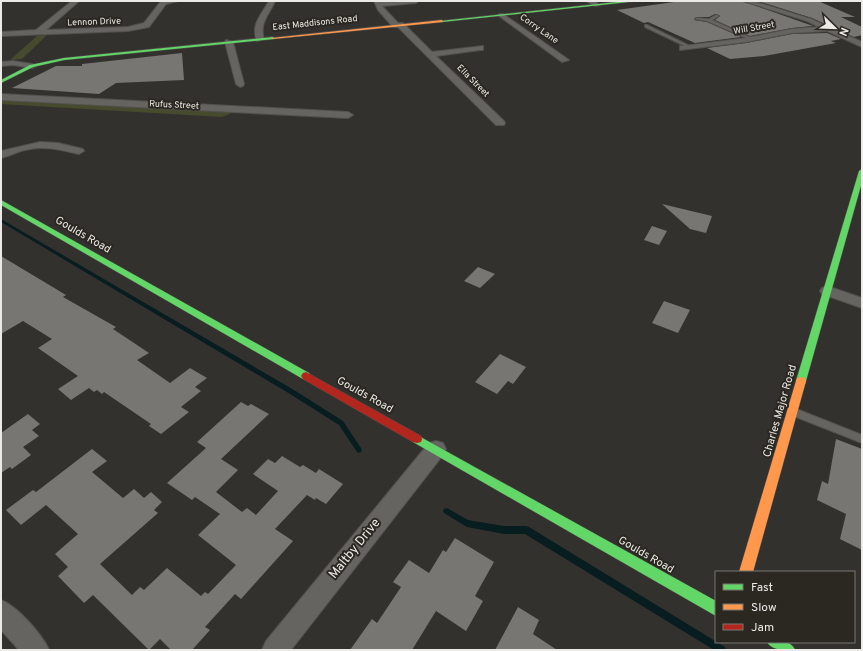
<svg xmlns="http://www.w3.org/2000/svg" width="863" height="651" font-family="Overpass,sans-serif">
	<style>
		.green { fill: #464b2e }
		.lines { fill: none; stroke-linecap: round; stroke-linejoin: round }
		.stream { fill: #081d20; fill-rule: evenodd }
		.building { fill: #777673 }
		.lane-casing { stroke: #51504c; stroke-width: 2 }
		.street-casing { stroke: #51504c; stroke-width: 2 }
		.fast-casing { stroke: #51504c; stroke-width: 1 }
		.slow-casing { stroke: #51504c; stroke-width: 1 }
		.jam-casing { stroke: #51504c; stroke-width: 1 }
		.lane { fill: #656461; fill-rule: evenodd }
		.street { fill: #656461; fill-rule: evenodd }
		.fast { fill: #63d668; fill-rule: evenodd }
		.slow { fill: #ff974d; fill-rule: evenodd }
		.jam { fill: #b3261e; fill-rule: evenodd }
		.labels { text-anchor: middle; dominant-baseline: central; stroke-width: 4; stroke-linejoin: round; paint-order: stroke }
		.far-street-label { font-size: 9px; fill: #eceae6; stroke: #2b2822 }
		.street-label { font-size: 11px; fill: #eceae6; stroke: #2b2822 }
		.near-street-label { font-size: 13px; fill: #eceae6; stroke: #2b2822 }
	</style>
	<rect width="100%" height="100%" fill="#33312e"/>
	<path class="green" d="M 47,35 L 22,59 L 10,60 L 37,36 Z
		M 1,98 L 237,111 L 222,117 L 1,104 Z"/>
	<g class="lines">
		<path class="stream" d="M 1,219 L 294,390 L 343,421 L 361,448 L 362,450 L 361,452 L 359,453 L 357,452 L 339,425 L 290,394 L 1,222 Z
			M 447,508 L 468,520 L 504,526 L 526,526 L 529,527 L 725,647 L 726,650 L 714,650 L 525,534 L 504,534 L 467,527 L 444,513 L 443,511 L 444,509 Z"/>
	</g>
	<path class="building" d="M 681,1 L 742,1 L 813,26 L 792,28 L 750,36 L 715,20 L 720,16 L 715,14 L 709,17 L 696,17 L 694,20 L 707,22 L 741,37 L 695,43 L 648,22 L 644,23 L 617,10 Z
		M 758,1 L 818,1 L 855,17 L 841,17 L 862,27 L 862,35 L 854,37 L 812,18 Z
		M 827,33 L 841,39 L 831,41 L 836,43 L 764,56 L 730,59 L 707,48 L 746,43 L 792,34 Z
		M 182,53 L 184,80 L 116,83 L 99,94 L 12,88 L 56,66 L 82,66 L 82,64 Z
		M 662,204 L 712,216 L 706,233 L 690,229 Z
		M 652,226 L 667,231 L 659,245 L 644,240 Z
		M 1,256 L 66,295 L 63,297 L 116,327 L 113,329 L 149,353 L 137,360 L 170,383 L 190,368 L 207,378 L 195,387 L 201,391 L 181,407 L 189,412 L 161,434 L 149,426 L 151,424 L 104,392 L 102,394 L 97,390 L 94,392 L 89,388 L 71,400 L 58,389 L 78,376 L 38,348 L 52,339 L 23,321 L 1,334 Z
		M 478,267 L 495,274 L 480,288 L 464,281 Z
		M 664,301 L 690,310 L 678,333 L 652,323 Z
		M 500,354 L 526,367 L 513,384 L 508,381 L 497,394 L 475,382 Z
		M 241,402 L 248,406 L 251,404 L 269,414 L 221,459 L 238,470 L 216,492 L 242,512 L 247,508 L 256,515 L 278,491 L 253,474 L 268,459 L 275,463 L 282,456 L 300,467 L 303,465 L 316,473 L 319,469 L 343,484 L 326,504 L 316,498 L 315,500 L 307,495 L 275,529 L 293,541 L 241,599 L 235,594 L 205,627 L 210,630 L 192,650 L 171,650 L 160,639 L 149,650 L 93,595 L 84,603 L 58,576 L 68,567 L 55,554 L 78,534 L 46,505 L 21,525 L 6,510 L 33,490 L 36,492 L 92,449 L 107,461 L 92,472 L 123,498 L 134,489 L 144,498 L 151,492 L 162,502 L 154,510 L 158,513 L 100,564 L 132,595 L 140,587 L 144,590 L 167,568 L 201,596 L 205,592 L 208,594 L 236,565 L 198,535 L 220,514 L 195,497 L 192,500 L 167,483 L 206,448 L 197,442 Z
		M 28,414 L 40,424 L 32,430 L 39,436 L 23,447 L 31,455 L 12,469 L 10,467 L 1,473 L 1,433 Z
		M 836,439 L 862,449 L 862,550 L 840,539 L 846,514 L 817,500 L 822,481 L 828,484 Z
		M 455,538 L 494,562 L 475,596 L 483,601 L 466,631 L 436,611 L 412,650 L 350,650 L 372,619 L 377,623 L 401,587 L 393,582 L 409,560 L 429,573 L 443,550 L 446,552 Z
		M 518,607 L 539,620 L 533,634 L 557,650 L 495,650 Z"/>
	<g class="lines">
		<g class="lane-casing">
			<path id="lane" d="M 716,15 L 719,16 L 712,20 L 754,39 L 751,40 L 707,21 L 695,19 L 697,18 L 709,19 Z
				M 645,25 L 647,25 L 692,47 L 689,48 L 645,27 Z
				M 794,408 L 862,435 L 862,443 L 791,415 L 789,412 L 791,409 Z"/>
		</g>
		<g class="street-casing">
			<path id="street" d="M 72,1 L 79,1 L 46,30 L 128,27 L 144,23 L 161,1 L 178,1 L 166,4 L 149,27 L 128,31 L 1,36 L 1,32 L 36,30 Z
				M 269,1 L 275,1 C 269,15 259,23 264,39 L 257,41 C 250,25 262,14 269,1 Z
				M 374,1 L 419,1 L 416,3 L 382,6 L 398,23 L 403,23 L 432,52 L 483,46 L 483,50 L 480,50 L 436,56 L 504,121 L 505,123 L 504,125 L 496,125 L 398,27 L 393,27 L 378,10 Z
				M 586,1 L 594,1 L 600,5 L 595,6 Z
				M 743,1 L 753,1 L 811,19 L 862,42 L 862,47 L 827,31 L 792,33 L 746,42 L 680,50 L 680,46 L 683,46 L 746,38 L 792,29 L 819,27 L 807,21 Z
				M 499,14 L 503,14 L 569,60 L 562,62 L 499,16 Z
				M 226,40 L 233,42 L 244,84 L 243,86 L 240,87 L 236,84 L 225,42 Z
				M 13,61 L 32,64 L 36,66 L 32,68 L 13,65 L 1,66 L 1,62 Z
				M 1,94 L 348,112 L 353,115 L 348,118 L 1,100 Z
				M 40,142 L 58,143 L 83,149 L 84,151 L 79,154 C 61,150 44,145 25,150 C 17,152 9,156 1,158 L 1,151 Z
				M 827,286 L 862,298 L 862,308 L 822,294 L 820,291 L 822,288 Z
				M 436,441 L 443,443 L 446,449 L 443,455 L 291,650 L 262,650 L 266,641 L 429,443 Z
				M 1,600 C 17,606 42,634 49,650 L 19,650 L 1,630 Z"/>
		</g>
		<g class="fast-casing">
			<path id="fast" d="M 626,1 L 638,1 L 442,22 L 440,21 Z
				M 273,37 L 274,39 L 64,60 L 33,67 L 1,83 L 1,80 L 30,65 L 64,58 Z
				M 862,169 L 862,182 L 806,381 L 805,384 L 797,384 L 796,381 L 859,171 Z
				M 1,200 L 309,373 L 311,376 L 309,379 L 303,379 L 1,205 Z
				M 417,435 L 716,601 L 716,616 L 413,442 L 412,439 L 413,436 Z
				M 767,642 C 777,642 791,639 795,650 C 785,650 772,651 767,642 Z"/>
		</g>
		<g class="slow-casing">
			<path id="slow" d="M 442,20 L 443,22 L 273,39 L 271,38 Z
				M 801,377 L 805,378 L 806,381 L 753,572 L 739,572 L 796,381 L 797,378 Z"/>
		</g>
		<g class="jam-casing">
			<path id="jam" d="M 306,372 L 421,436 L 422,439 L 421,442 L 417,443 L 413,442 L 303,379 L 301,376 L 303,373 Z"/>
		</g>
		<use href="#lane" class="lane"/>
		<use href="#street" class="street"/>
		<use href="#fast" class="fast"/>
		<use href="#slow" class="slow"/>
		<use href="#jam" class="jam"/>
	</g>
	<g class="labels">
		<g class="far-street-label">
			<text transform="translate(94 22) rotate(-2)">Lennon Drive</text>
			<text transform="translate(315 23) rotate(-6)">East Maddisons Road</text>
			<text transform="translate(754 28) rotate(-10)">Will Street</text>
			<text transform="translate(539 29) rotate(35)">Corry Lane</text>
			<text transform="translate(473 81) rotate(45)">Ella Street</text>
			<text transform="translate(174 105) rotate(3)">Rufus Street</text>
		</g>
		<g class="street-label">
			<text transform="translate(83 235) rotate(30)">Goulds Road</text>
			<text transform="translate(365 395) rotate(29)">Goulds Road</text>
			<text transform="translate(780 411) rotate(-74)">Charles Major Road</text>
			<text transform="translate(646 555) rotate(30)">Goulds Road</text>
		</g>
		<g class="near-street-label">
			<text transform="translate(355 549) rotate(-51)">Maltby Drive</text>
		</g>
	</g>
	<rect width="863" height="651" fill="none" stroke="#eceae6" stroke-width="4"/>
	<rect x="715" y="571" width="140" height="72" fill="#2b2822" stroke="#787670"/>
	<rect x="723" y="584" width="20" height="6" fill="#63d668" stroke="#787670"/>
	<text x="751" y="591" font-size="12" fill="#eceae6">Fast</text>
	<rect x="723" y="604" width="20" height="6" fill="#ff974d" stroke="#787670"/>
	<text x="751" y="611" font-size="12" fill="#eceae6">Slow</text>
	<rect x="723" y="624" width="20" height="6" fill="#b3261e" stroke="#787670"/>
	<text x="751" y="631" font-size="12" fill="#eceae6">Jam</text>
	<g transform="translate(835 28) rotate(113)" stroke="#2b2822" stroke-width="3" paint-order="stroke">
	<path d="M0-3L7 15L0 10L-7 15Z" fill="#eceae6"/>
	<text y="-6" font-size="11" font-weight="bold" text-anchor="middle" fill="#eceae6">N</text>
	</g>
</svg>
